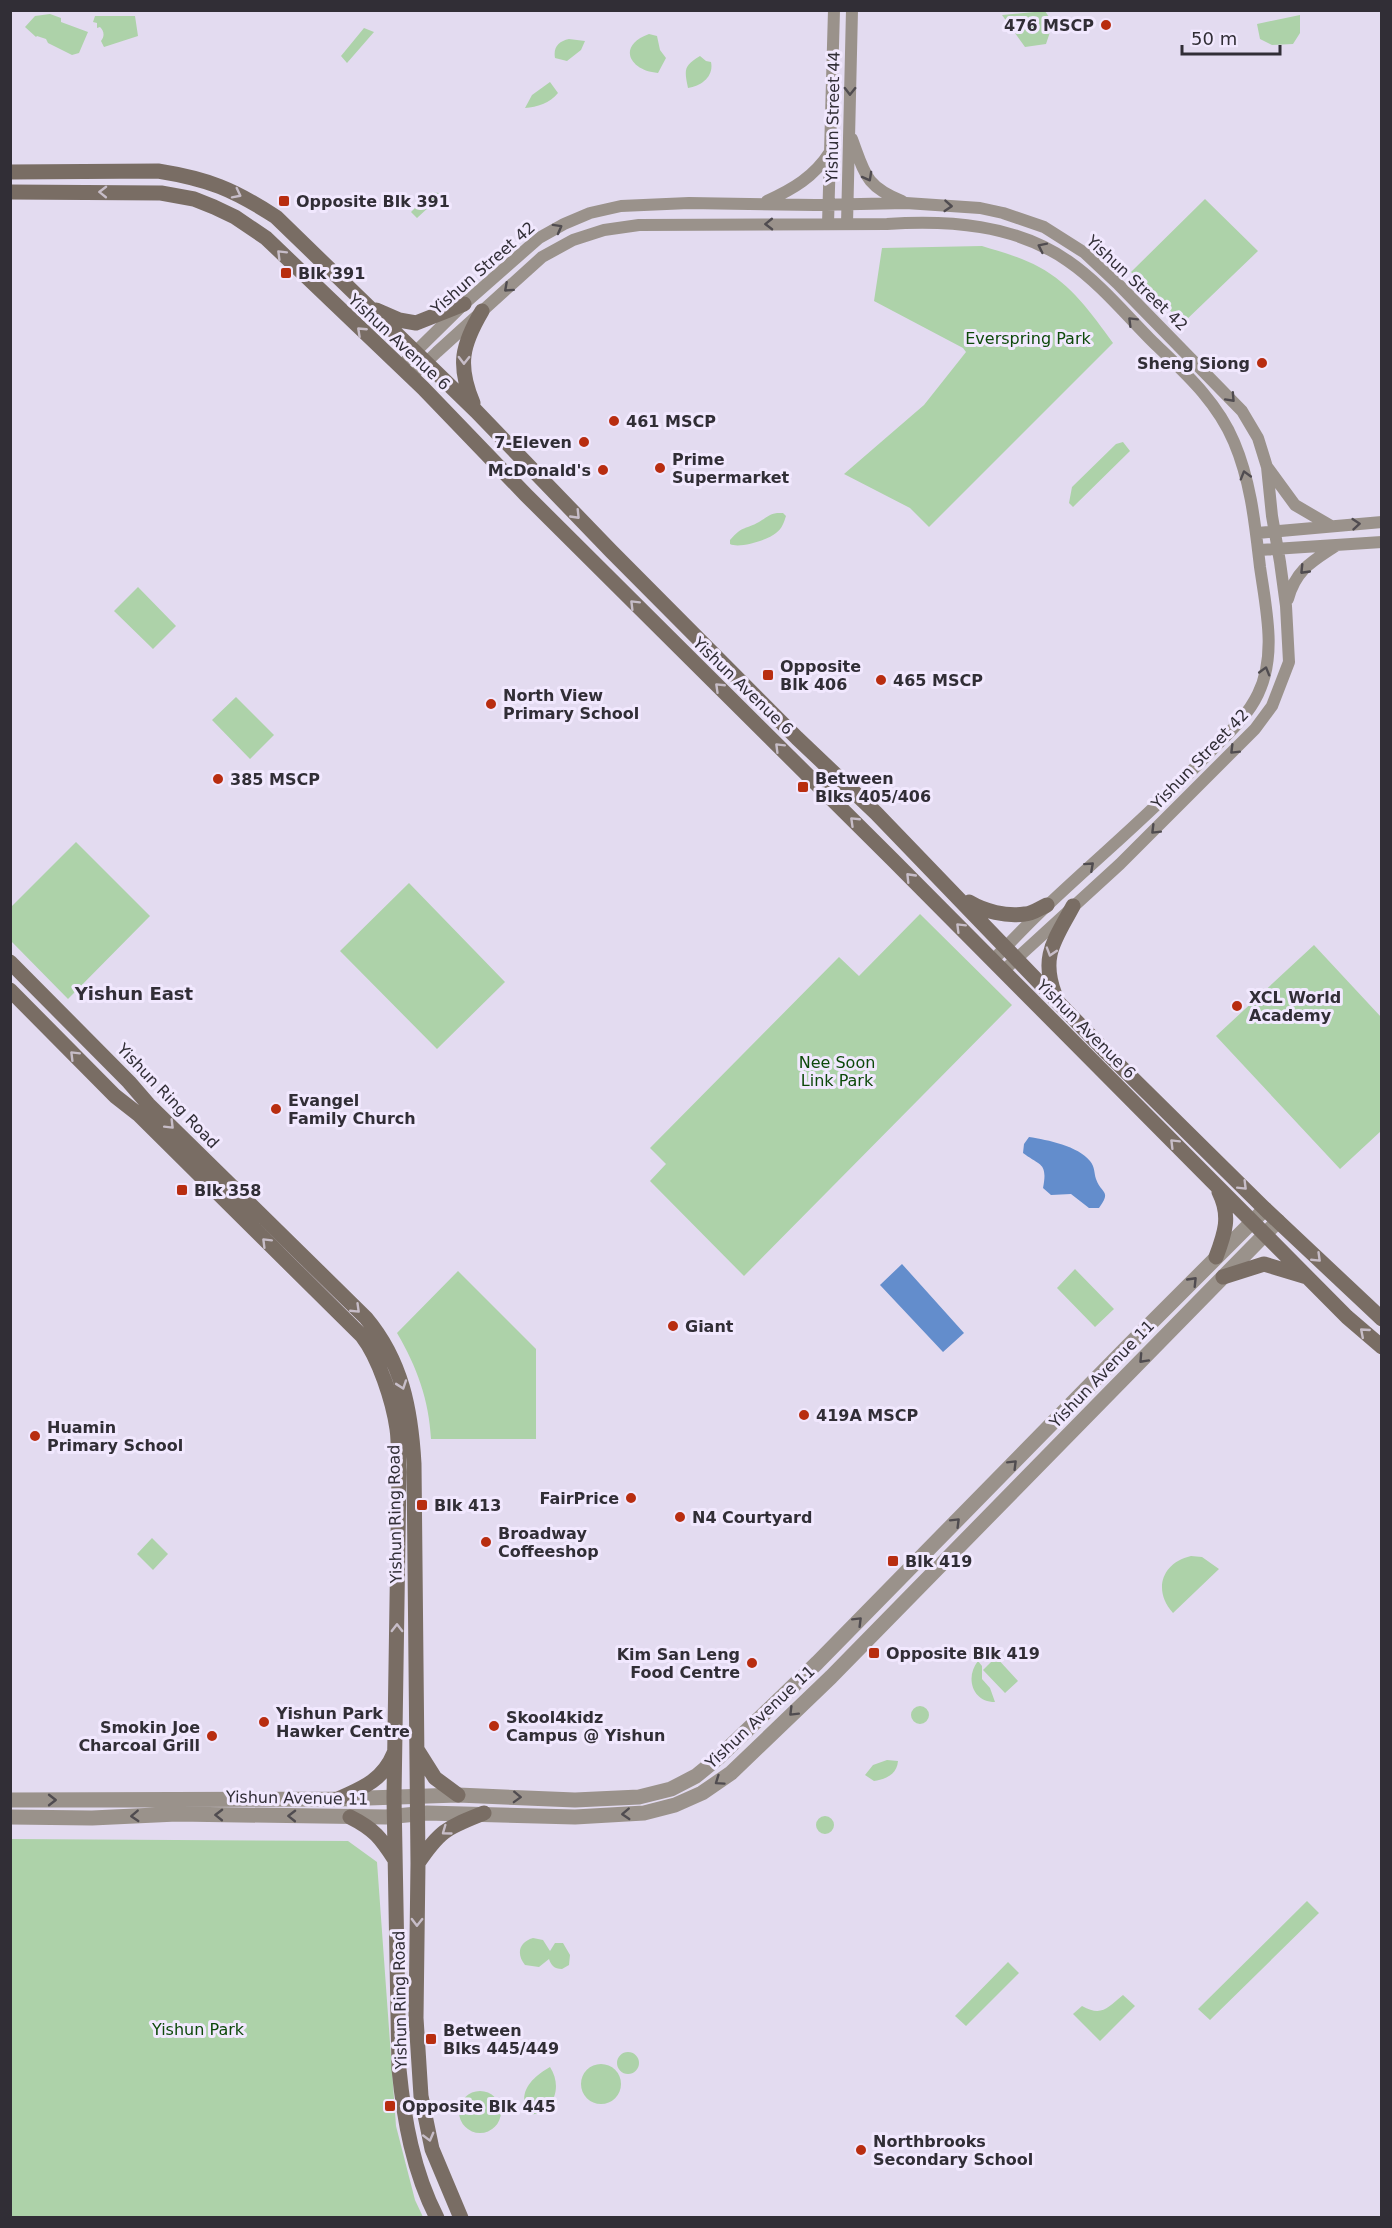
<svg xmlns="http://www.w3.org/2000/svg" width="1392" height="2228" font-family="'DejaVu Sans',sans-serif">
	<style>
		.green { fill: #add2a9 }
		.water { fill: #638dcc }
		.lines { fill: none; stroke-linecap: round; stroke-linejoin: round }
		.minor { stroke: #9a928b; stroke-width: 12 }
		.tertiary { stroke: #9a928b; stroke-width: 15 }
		.secondary { stroke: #796d64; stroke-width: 15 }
		.oneway { stroke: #504c50 }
		.oneway2 { stroke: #c7bdc8 }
		.poi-dot { fill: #b82d10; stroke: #f1e8fe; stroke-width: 2 }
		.labels { text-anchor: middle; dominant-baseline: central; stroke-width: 6; stroke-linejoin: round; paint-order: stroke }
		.poi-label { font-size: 16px; font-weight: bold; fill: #312e36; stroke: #f1e8fe; text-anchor: start }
		.street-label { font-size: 16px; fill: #312e36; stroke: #f1e8fe }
		.park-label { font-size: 16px; fill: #0d490a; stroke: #f1e8fe }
		.neighbourhood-label { font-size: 18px; font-weight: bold; fill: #312e36; stroke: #f1e8fe }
	</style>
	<rect width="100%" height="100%" fill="#e3dbf0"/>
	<path class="green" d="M 1045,11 L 1053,23 L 1046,44 L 1025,47 L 1002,15 Z
		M 50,14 L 61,18 L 61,22 L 88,32 L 79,53 L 72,55 L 48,43 L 46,39 L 37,36 L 36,37 L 25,27 L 35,16 Z
		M 1300,15 L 1300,33 L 1293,44 L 1272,45 L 1260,39 L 1257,24 Z
		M 95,16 L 135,16 L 138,36 L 104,47 L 101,41 C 105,36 104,31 100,27 L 97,28 L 97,23 L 93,22 Z
		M 364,28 L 374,32 L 347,63 L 341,56 Z
		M 649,34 L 657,36 L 660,50 L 666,58 L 658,73 C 630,71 616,46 649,34 Z
		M 569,39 L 585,41 L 581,50 L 567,61 L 555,58 C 553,47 559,41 569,39 Z
		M 700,56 L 706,61 L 711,62 C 714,76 702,86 688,88 C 684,69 684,66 700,56 Z
		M 550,82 L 558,93 C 550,103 537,107 525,108 L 532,95 Z
		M 431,192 L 439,193 L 442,195 L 417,218 L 411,212 Z
		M 1205,199 L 1258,251 L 1183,323 L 1131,272 Z
		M 982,246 C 1001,252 1021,257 1039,267 C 1071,284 1092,314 1113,343 L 929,527 L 910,508 L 844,474 L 924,405 L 966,352 L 963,348 L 874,301 L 882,248 Z
		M 1123,442 L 1130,451 L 1073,507 L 1069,503 L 1072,487 L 1116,444 Z
		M 777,513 L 783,513 L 786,516 C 784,522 782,529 776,533 C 768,540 739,549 730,544 L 730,540 C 743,525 745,530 759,522 C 766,518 769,514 777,513 Z
		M 138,587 L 176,626 L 153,649 L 114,611 Z
		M 236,697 L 274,735 L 250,759 L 212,720 Z
		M 76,842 L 150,916 L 68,999 L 11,941 L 10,908 Z
		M 409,883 L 505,982 L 437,1049 L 340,951 Z
		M 920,914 L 1012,1005 L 744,1276 L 650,1181 L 666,1164 L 650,1148 L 839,957 L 859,976 Z
		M 1314,945 L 1381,1017 L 1381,1131 L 1340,1169 L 1216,1036 Z
		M 1075,1269 L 1114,1309 L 1095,1327 L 1057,1288 Z
		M 458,1271 L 536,1349 L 536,1439 L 431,1439 C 429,1400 417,1367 397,1333 Z
		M 152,1538 L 168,1554 L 153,1570 L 137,1554 Z
		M 1191,1556 L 1202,1557 L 1219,1569 L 1173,1613 C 1153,1591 1161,1563 1191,1556 Z
		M 996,1657 L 1018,1681 L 1005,1693 L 983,1670 Z
		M 978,1661 L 982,1666 L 982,1679 L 990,1688 L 995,1702 C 972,1702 965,1677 978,1661 Z
		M911 1715a9 9 0 1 1 18 0a9 9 0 1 1-18 0Z
		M 887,1760 L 898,1761 C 897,1774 887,1779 874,1781 L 865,1775 L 873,1765 Z
		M816 1825a9 9 0 1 1 18 0a9 9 0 1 1-18 0Z
		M 11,1839 L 348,1841 L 377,1862 L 396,2126 L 415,2200 L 423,2217 L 11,2217 Z
		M 1307,1901 L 1319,1913 L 1210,2020 L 1198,2009 Z
		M 533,1938 L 543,1940 L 550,1951 L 555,1943 L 563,1943 L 570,1955 L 569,1965 L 562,1969 C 554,1969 551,1965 549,1959 L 539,1967 L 525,1965 C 516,1954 519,1942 533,1938 Z
		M 1008,1962 L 1019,1973 L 966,2026 L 955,2016 Z
		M 1123,1995 L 1135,2006 L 1100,2041 L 1073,2014 L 1082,2006 C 1102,2017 1107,2008 1123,1995 Z
		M617 2063a11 11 0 1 1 22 0a11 11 0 1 1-22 0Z
		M581 2084a20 20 0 1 1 40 0a20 20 0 1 1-40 0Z
		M 550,2067 C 563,2087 554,2112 530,2115 C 515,2094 532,2077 550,2067 Z
		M459 2112a21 21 0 1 1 42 0a21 21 0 1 1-42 0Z"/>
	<path class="water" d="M 1029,1137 C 1048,1140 1078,1146 1090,1161 C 1095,1167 1094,1173 1096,1179 C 1101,1194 1112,1190 1099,1208 L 1089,1208 L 1071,1194 L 1051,1195 L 1043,1188 C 1048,1162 1040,1166 1023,1153 L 1024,1144 Z
		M 902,1264 L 964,1333 L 943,1352 L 880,1285 Z"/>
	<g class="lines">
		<path class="minor" d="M 852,139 C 865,174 865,186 902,201
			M 767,201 C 793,189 814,177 830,152
			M 828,224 L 834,10
			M 847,224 L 852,10
			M 400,367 L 464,304 L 539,238 L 564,224 L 590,213 L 621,206 L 689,203 L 815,205 L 906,203 L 980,208 L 1003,213 L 1044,227 L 1085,253 L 1117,283 L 1242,411 L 1258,438 L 1267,467 L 1272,516 L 1280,562 L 1286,606 L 1289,662 L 1272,706 L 1255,729 L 1120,864 L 1003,971
			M 411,377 L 437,352 L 542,257 L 573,240 L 604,230 L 639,225 L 887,224 C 948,220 1015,224 1068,261 C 1100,283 1126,315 1153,342 C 1184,372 1217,401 1234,442 C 1251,482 1255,524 1260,567 C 1266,609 1277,655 1258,694 C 1246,719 1225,736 1206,756 C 1157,808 1102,854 1050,903 C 1030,921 1012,941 993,960
			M 1268,468 L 1295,505 L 1331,526
			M 1257,533 L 1382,522
			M 1259,550 L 1382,542
			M 1288,599 C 1296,569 1313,561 1337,545"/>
		<path class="tertiary" d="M 10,1800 L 338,1799 L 458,1795 L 575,1800 L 639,1797 L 671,1789 L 696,1776 L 718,1758 L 817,1663 L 1127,1347 L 1265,1209
			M 10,1817 L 92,1818 L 177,1814 L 386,1817 L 427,1813 L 575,1817 L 644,1813 L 675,1805 L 702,1793 L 731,1773 L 831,1677 L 1278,1221"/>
		<path class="secondary" d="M 10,172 L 158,171 C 208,179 233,189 276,217 L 476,411 L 611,551 L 797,738 L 876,813 L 1107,1053 L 1265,1209 L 1382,1319
			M 10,192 L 161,193 L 194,199 L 214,207 L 235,217 L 266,238 L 423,388 L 526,495 L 893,860 L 1347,1317 L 1382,1347
			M 376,310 L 399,320 L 416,323 L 464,304
			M 473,403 C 457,365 462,345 482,311
			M 969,902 C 984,911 1006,917 1025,914 C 1032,914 1040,908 1047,905
			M 10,962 L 129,1082 L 148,1104 L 366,1318 C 402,1361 411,1410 414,1464 L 418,1863 L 416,2018 L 421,2096 L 432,2149 L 461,2218
			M 10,990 L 115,1096 L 138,1114 L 362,1336 C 379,1358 393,1401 397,1429 C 399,1443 398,1458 399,1472 L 394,1797 L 399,2069 C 404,2120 413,2171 437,2218
			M 1055,995 C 1040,956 1055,940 1073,906
			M 1216,1257 C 1225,1233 1231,1216 1219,1192
			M 1223,1277 L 1264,1264 L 1307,1277
			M 418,1751 L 435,1778 L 458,1795
			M 338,1799 C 363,1788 383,1780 394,1753
			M 350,1817 C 374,1829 381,1838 395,1860
			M 418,1863 C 441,1829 447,1828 484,1813"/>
	</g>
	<defs><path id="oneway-chevron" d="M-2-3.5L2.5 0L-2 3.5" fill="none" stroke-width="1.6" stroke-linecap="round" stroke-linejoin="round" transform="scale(1.5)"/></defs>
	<g class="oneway">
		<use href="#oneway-chevron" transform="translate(850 91) rotate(91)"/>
		<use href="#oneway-chevron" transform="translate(868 177) rotate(61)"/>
		<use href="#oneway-chevron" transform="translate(948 206) rotate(4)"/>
		<use href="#oneway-chevron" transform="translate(769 224) rotate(179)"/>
		<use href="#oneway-chevron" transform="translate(558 228) rotate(-29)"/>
		<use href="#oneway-chevron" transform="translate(1042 247) rotate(-154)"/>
		<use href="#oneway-chevron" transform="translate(508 288) rotate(138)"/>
		<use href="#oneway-chevron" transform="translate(1132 321) rotate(-135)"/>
		<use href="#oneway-chevron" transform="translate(1231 398) rotate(47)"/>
		<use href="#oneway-chevron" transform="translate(1245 475) rotate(-106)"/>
		<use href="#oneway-chevron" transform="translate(1356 524) rotate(-5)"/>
		<use href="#oneway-chevron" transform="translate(1304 570) rotate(134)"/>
		<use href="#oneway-chevron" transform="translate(1265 671) rotate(-74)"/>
		<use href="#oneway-chevron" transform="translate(1234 750) rotate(135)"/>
		<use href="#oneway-chevron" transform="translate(1155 830) rotate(135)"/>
		<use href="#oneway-chevron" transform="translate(1090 866) rotate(-42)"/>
		<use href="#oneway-chevron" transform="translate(1193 1281) rotate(-46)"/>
		<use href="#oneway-chevron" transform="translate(1143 1359) rotate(133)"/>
		<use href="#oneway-chevron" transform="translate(1013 1464) rotate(-45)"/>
		<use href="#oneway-chevron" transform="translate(956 1522) rotate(-45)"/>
		<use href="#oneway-chevron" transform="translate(858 1621) rotate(-45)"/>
		<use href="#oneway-chevron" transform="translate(793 1712) rotate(135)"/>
		<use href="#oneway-chevron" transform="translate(719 1781) rotate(145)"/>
		<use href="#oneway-chevron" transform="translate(517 1797) rotate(2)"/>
		<use href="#oneway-chevron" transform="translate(52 1800)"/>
		<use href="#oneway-chevron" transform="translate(626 1814) rotate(177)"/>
		<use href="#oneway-chevron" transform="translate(219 1815) rotate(-179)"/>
		<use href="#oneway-chevron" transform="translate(135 1816) rotate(177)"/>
		<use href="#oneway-chevron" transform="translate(292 1816) rotate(-179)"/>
	</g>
	<g class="oneway2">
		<use href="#oneway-chevron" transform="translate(103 192) rotate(-179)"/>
		<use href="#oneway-chevron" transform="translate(237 194) rotate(27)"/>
		<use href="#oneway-chevron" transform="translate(281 254) rotate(-135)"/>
		<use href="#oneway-chevron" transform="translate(361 331) rotate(-137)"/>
		<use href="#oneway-chevron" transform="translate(464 360) rotate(91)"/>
		<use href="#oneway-chevron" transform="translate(576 515) rotate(46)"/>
		<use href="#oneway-chevron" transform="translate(634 604) rotate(-135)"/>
		<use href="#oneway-chevron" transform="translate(719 687) rotate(-136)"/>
		<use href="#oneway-chevron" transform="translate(779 747) rotate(-135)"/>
		<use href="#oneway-chevron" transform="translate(854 821) rotate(-136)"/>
		<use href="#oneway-chevron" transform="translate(910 877) rotate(-134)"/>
		<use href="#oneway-chevron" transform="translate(960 927) rotate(-135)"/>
		<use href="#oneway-chevron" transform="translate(1051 952) rotate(107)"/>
		<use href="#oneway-chevron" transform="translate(74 1055) rotate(-135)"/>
		<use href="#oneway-chevron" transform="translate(170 1125) rotate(45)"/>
		<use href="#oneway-chevron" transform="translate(1174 1143) rotate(-135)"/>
		<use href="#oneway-chevron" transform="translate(1243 1186) rotate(45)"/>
		<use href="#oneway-chevron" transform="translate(266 1242) rotate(-135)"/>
		<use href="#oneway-chevron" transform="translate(1317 1258) rotate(44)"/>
		<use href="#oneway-chevron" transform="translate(356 1309) rotate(44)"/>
		<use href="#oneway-chevron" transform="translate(1364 1332) rotate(-139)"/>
		<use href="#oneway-chevron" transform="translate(402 1385) rotate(71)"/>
		<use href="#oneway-chevron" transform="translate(397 1628) rotate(-90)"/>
		<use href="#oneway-chevron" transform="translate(446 1831) rotate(144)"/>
		<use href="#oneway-chevron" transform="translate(417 1922) rotate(91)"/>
		<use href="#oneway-chevron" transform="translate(429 2137) rotate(75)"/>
	</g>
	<g class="poi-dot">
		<circle cx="1106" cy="25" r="6"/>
		<rect x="278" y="195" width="12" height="12" rx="3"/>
		<rect x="280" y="267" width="12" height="12" rx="3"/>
		<circle cx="1262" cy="363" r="6"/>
		<circle cx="614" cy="421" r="6"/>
		<circle cx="584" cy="442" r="6"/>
		<circle cx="660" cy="468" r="6"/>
		<circle cx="603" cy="470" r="6"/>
		<rect x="762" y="669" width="12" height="12" rx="3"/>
		<circle cx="881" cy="680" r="6"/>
		<circle cx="491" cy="704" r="6"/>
		<circle cx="218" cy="779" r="6"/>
		<rect x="797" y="781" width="12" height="12" rx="3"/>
		<circle cx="1237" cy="1006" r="6"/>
		<circle cx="276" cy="1109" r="6"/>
		<rect x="176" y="1184" width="12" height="12" rx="3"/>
		<circle cx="673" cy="1326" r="6"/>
		<circle cx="804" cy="1415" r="6"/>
		<circle cx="35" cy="1436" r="6"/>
		<circle cx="631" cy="1498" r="6"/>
		<rect x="416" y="1499" width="12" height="12" rx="3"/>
		<circle cx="680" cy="1517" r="6"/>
		<circle cx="486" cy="1542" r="6"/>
		<rect x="887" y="1555" width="12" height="12" rx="3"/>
		<rect x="868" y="1647" width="12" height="12" rx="3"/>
		<circle cx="752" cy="1663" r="6"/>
		<circle cx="264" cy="1722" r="6"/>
		<circle cx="494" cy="1726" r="6"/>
		<circle cx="212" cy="1736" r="6"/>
		<rect x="425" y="2033" width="12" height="12" rx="3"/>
		<rect x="384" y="2100" width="12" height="12" rx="3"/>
		<circle cx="861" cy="2150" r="6"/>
	</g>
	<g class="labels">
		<g class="poi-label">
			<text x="1094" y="25" text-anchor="end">476 MSCP</text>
			<text x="296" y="201">Opposite Blk 391</text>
			<text x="298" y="273">Blk 391</text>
			<text x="1250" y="363" text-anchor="end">Sheng Siong</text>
			<text x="626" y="421">461 MSCP</text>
			<text x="572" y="442" text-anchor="end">7-Eleven</text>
			<text x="672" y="459">Prime<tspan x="672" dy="18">Supermarket</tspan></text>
			<text x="591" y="470" text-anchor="end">McDonald's</text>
			<text x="780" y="666">Opposite<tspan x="780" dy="18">Blk 406</tspan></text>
			<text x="893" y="680">465 MSCP</text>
			<text x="503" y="695">North View<tspan x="503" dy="18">Primary School</tspan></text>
			<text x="815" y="778">Between<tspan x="815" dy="18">Blks 405/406</tspan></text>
			<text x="230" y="779">385 MSCP</text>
			<text x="1249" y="997">XCL World<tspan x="1249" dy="18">Academy</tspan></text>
			<text x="288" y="1100">Evangel<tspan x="288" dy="18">Family Church</tspan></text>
			<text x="194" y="1190">Blk 358</text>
			<text x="685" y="1326">Giant</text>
			<text x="816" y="1415">419A MSCP</text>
			<text x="47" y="1427">Huamin<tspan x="47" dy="18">Primary School</tspan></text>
			<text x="619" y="1498" text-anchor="end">FairPrice</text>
			<text x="434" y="1505">Blk 413</text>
			<text x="692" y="1517">N4 Courtyard</text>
			<text x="498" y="1533">Broadway<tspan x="498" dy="18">Coffeeshop</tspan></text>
			<text x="905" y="1561">Blk 419</text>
			<text x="886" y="1653">Opposite Blk 419</text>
			<text x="740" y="1654" text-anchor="end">Kim San Leng<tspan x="740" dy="18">Food Centre</tspan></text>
			<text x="276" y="1713">Yishun Park<tspan x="276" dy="18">Hawker Centre</tspan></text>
			<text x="506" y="1717">Skool4kidz<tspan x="506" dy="18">Campus @ Yishun</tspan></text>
			<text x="200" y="1727" text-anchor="end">Smokin Joe<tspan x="200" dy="18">Charcoal Grill</tspan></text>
			<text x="443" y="2030">Between<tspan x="443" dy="18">Blks 445/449</tspan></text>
			<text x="402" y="2106">Opposite Blk 445</text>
			<text x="873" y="2141">Northbrooks<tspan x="873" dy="18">Secondary School</tspan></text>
		</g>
		<g class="street-label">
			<text transform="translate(833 117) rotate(-89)">Yishun Street 44</text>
			<text transform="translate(483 268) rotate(-41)">Yishun Street 42</text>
			<text transform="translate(1137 283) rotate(43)">Yishun Street 42</text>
			<text transform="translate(399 342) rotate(43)">Yishun Avenue 6</text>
			<text transform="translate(743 686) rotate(44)">Yishun Avenue 6</text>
			<text transform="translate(1200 759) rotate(-46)">Yishun Street 42</text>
			<text transform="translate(1086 1029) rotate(45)">Yishun Avenue 6</text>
			<text transform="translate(168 1096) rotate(46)">Yishun Ring Road</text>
			<text transform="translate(1102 1374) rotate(-46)">Yishun Avenue 11</text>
			<text transform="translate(395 1514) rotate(-91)">Yishun Ring Road</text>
			<text transform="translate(760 1717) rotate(-43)">Yishun Avenue 11</text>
			<text transform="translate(297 1798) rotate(1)">Yishun Avenue 11</text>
			<text transform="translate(400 2000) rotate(-91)">Yishun Ring Road</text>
		</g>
		<g class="park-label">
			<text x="1028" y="338">Everspring Park</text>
			<text x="837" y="1062">Nee Soon<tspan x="837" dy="18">Link Park</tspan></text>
			<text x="198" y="2029">Yishun Park</text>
		</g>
		<g class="neighbourhood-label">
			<text x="134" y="993">Yishun East</text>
		</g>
	</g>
	<rect width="1392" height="2228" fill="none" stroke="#312e36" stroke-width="24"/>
	<path d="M1182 45v9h98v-9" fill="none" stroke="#312e36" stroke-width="3"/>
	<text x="1191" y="45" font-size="18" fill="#312e36" stroke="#f1e8fe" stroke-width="4.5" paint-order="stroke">50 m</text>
</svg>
